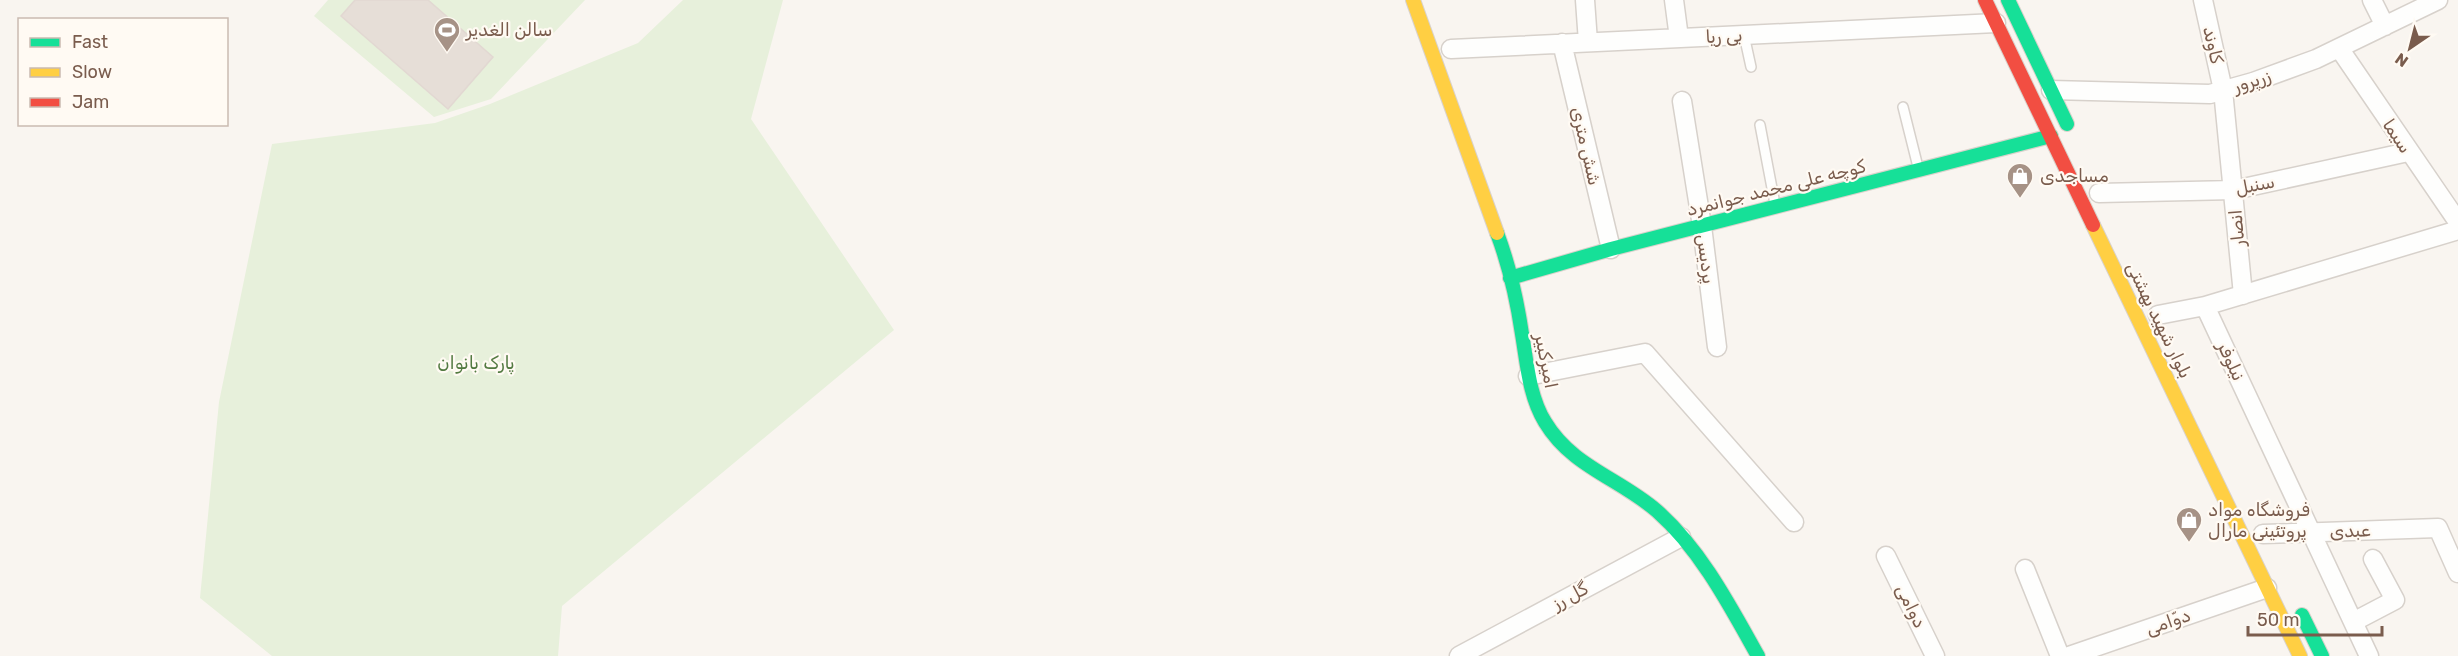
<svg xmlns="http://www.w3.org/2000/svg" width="2458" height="656" font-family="Rubik,'Noto Naskh Arabic',sans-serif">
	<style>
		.green { fill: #e7f0db }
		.building { fill: #e6ded7; stroke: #e2d8d2; stroke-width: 1.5 }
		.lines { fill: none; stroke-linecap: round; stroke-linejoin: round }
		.lane-casing { stroke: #d7d1cb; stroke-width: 12 }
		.street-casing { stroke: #d7d1cb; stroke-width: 21 }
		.fast-casing { stroke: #d9d2cb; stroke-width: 16 }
		.slow-casing { stroke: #d9d2cb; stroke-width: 16 }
		.jam-casing { stroke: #d9d2cb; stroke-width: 16 }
		.lane { stroke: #fefefd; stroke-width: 9 }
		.street { stroke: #fefefd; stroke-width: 18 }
		.fast { stroke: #16e098; stroke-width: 14 }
		.slow { stroke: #ffcf43; stroke-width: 14 }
		.jam { stroke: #f24e42; stroke-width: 14 }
		.labels { text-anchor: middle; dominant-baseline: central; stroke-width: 4.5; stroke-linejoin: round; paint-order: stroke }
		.poi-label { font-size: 18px; fill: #7a5c4d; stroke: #fffaf3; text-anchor: start }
		.street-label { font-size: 18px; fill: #7a5c4d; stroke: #fffaf3 }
		.park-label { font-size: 18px; fill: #537a41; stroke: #fffaf3 }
	</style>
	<rect width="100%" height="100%" fill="#f9f5f0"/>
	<path class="green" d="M 328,0 L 585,0 L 491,99 L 434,117 L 314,16 Z
		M 683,0 L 783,0 L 751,119 L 894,330 L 562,606 L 558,656 L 272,656 L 200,598 L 219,402 L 272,144 L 435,123 L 490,104 L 638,43 Z"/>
	<path class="building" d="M 355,0 L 428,0 L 493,57 L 448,109 L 341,16 Z"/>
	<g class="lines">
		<g class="lane-casing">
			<path id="lane" d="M 1744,35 L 1751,67
				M 1903,107 L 1918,167
				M 1760,125 L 1775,204"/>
		</g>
		<g class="street-casing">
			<path id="street" d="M 1585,0 L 1588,42
				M 1674,0 L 1679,38
				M 2203,0 L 2223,90 L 2243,295
				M 2372,0 L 2385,26
				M 1562,43 L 1611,249
				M 2339,48 L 2458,222
				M 1451,49 L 1996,23
				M 2051,90 L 2210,94 L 2253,82 L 2316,59 L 2438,0
				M 1682,101 L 1702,226 L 1717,347
				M 2099,193 L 2234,190 L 2408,152
				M 2205,306 L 2369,656
				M 2158,315 L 2205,306 L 2458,230
				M 1528,376 L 1645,353 L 1794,522
				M 2263,534 L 2438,528 L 2458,573
				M 1886,556 L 1935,656
				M 2025,569 L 2060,656
				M 2353,622 L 2395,600 L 2373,559
				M 1459,656 L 1681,537
				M 2069,656 L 2267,588"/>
		</g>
		<g class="fast-casing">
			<path id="fast" d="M 2008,0 L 2067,124
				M 1497,233 C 1509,265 1517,300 1522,334 C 1527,363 1529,396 1545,422 C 1572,467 1619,478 1657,511 C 1701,550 1730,606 1758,656
				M 1510,278 L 1611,249 L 2051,136
				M 2302,615 L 2322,656"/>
		</g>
		<g class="slow-casing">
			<path id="slow" d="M 1413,0 L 1497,233
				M 2093,225 L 2300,656"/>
		</g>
		<g class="jam-casing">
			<path id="jam" d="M 1985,0 L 2093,225"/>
		</g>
		<use href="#lane" class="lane"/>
		<use href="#street" class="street"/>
		<use href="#fast" class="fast"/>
		<use href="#slow" class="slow"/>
		<use href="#jam" class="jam"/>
	</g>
	<defs>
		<g id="stadium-pin" transform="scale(1.35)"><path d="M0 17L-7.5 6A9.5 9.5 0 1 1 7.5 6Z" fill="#a69286" stroke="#fffaf3"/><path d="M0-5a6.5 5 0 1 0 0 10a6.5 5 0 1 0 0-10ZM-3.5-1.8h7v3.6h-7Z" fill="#fff"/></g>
		<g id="shop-pin" transform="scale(1.35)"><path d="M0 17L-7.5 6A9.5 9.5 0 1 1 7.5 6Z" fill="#a69286" stroke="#fffaf3"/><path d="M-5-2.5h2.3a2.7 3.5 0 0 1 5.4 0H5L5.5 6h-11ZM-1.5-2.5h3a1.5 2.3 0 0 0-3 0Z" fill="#fff"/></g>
	</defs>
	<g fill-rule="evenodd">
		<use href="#stadium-pin" x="447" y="30"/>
		<use href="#shop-pin" x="2020" y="176"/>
		<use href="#shop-pin" x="2189" y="520"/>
	</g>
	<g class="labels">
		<g class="poi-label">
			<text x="466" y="30">سالن الغدیر</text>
			<text x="2040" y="176">مساجدی</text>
			<text x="2208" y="510">فروشگاه مواد<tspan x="2208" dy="21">پروتئینی مارال</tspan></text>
		</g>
		<g class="street-label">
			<text transform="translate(1724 36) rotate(-3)">بی ریا</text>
			<text transform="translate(2213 45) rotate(77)">کاوند</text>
			<text transform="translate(2252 81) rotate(-18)">زرپرور</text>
			<text transform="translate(2397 136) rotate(56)">سیما</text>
			<text transform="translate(1586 146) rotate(77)">شش متری</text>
			<text transform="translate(2255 185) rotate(-11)">سنبل</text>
			<text transform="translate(1776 188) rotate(-14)">کوچه علی محمد جوانمرد</text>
			<text transform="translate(2237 228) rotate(-95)">انصار</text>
			<text transform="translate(1706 259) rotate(83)">پردیس</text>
			<text transform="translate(2159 320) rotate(64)">بلوار شهید بهشتی</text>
			<text transform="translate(1546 361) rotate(79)">امیرکبیر</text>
			<text transform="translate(2231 361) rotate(65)">نیلوفر</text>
			<text transform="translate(2350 531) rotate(-2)">عبدی</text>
			<text transform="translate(1570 596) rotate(-28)">گل رز</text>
			<text transform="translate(1911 606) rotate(64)">دوامی</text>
			<text transform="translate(2168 622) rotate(-19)">دوّامی</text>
		</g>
		<g class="park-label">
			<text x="476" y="363">پارک بانوان</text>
		</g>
	</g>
	<rect x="18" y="18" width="210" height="108" fill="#fffaf3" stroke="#cabbb1" stroke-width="1.5"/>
	<rect x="30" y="38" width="30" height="9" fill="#16e098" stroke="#cabbb1" stroke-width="1.5"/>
	<text x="72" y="48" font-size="18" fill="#7a5c4d">Fast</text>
	<rect x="30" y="68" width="30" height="9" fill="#ffcf43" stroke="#cabbb1" stroke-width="1.5"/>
	<text x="72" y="78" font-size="18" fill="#7a5c4d">Slow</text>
	<rect x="30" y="98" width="30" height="9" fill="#f24e42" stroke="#cabbb1" stroke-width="1.5"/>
	<text x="72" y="108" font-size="18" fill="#7a5c4d">Jam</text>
	<g transform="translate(2410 48) rotate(215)" stroke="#fffaf3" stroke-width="4.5" paint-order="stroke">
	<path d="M0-4.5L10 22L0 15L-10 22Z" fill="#7a5c4d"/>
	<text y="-9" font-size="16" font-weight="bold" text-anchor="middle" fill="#7a5c4d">N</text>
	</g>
	<path d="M2248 626v9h134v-9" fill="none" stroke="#7a5c4d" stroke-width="3"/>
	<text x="2257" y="626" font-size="18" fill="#7a5c4d" stroke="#fffaf3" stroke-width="4.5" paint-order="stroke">50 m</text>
</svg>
